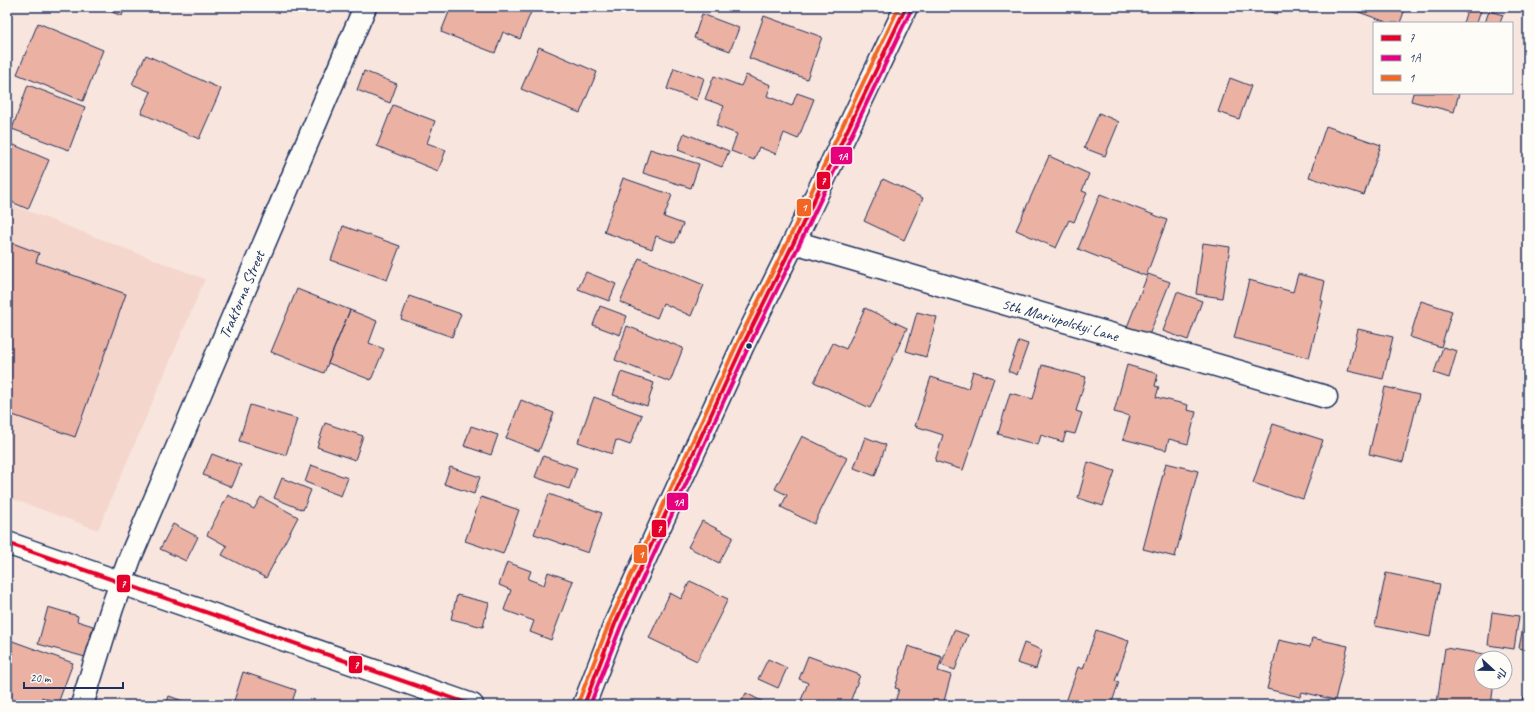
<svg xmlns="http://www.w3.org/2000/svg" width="1535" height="712" font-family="Caveat,sans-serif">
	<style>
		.built { fill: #f4d6cd }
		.building { fill: #ebb2a4; stroke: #1b2f5e }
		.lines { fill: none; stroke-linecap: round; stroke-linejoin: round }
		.minor-casing { stroke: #1b2f5e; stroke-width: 25 }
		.secondary-casing { stroke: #1b2f5e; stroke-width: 25 }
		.minor { stroke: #fdfcf7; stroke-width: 22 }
		.secondary { stroke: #fdfcf7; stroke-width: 22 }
		.bus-1-casing { stroke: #fdfcf7; stroke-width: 7 }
		.bus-2-casing { stroke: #fdfcf7; stroke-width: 7 }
		.bus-3-casing { stroke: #fdfcf7; stroke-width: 7 }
		.bus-1 { stroke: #e4002b; stroke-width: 4 }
		.bus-2 { stroke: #e5007d; stroke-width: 4 }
		.bus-3 { stroke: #f26522; stroke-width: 4 }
		.bus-dot { fill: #1b2f5e; stroke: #fdfcf7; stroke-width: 1.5 }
		.labels { text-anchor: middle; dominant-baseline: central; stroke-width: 4; stroke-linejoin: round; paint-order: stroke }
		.street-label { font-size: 16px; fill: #1b2f5e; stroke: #fdfcf7 }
		.line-badge { stroke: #fdfcf7; stroke-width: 1.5 }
		.badge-label { font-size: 11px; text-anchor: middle; font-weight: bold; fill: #fff }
	</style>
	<rect width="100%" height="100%" fill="#f8e6de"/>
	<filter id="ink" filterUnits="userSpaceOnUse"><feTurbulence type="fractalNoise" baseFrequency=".025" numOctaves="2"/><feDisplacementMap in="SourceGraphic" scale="8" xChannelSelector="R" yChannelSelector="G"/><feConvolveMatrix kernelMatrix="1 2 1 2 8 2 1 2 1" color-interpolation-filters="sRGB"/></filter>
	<g filter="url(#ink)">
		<path class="built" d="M 7,203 L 205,279 L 98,530 L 7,497 Z"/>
		<path class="building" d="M 99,7 L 125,7 L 122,16 Z
			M 451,7 L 533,7 L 520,39 L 503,32 L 495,53 L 441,32 Z
			M 1182,7 L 1197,7 L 1194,12 Z
			M 1257,7 L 1280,7 L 1277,14 Z
			M 1345,7 L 1398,7 L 1405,9 L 1400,23 L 1389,23 Z
			M 1468,7 L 1482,7 L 1477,23 L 1463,23 Z
			M 1489,11 L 1503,15 L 1500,23 L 1485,23 Z
			M 702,14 L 739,28 L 730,51 L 694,38 Z
			M 764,16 L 822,37 L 807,79 L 749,58 Z
			M 38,23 L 103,50 L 83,101 L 17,74 Z
			M 539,47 L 597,72 L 580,113 L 521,89 Z
			M 146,55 L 221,89 L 199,139 L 141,113 L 151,92 L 132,84 Z
			M 674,68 L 704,78 L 697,100 L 667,89 Z
			M 364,71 L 397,84 L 390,103 L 357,90 Z
			M 746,75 L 771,85 L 767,96 L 792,106 L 797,93 L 814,99 L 798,139 L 784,133 L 776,154 L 759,147 L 754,160 L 731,151 L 737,134 L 716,126 L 724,106 L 705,99 L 714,76 L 741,86 Z
			M 1230,78 L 1251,86 L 1239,119 L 1218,112 Z
			M 28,85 L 85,107 L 69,150 L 12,129 Z
			M 1413,93 L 1459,93 L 1454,112 L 1411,101 Z
			M 393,105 L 435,121 L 427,143 L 446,150 L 438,171 L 377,146 Z
			M 1099,113 L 1119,122 L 1105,156 L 1084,148 Z
			M 1326,126 L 1381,145 L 1364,195 L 1309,177 Z
			M 684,133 L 729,151 L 722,167 L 678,150 Z
			M 7,142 L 49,160 L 28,209 L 7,200 Z
			M 650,149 L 699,164 L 691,188 L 643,173 Z
			M 1049,156 L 1089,174 L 1082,191 L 1087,193 L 1074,222 L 1069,220 L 1056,248 L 1016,230 Z
			M 623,178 L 672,195 L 664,217 L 683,224 L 675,243 L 656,236 L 652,249 L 604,232 Z
			M 883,179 L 923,198 L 904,240 L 864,221 Z
			M 1100,194 L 1167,220 L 1146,276 L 1078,249 Z
			M 343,226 L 400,246 L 387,280 L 331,260 Z
			M 7,241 L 39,253 L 36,262 L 126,294 L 75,437 L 7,413 Z
			M 1203,243 L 1230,247 L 1222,298 L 1196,294 Z
			M 639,258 L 704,285 L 691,316 L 663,303 L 657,318 L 620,302 Z
			M 586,272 L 616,284 L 609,301 L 578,289 Z
			M 1148,274 L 1170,282 L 1149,335 L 1127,327 Z
			M 1298,274 L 1325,281 L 1321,300 L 1323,301 L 1309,358 L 1234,338 L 1249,280 L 1293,292 Z
			M 297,289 L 350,310 L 324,373 L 271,352 Z
			M 1177,292 L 1202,301 L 1188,340 L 1163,331 Z
			M 409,296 L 461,314 L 452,337 L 401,319 Z
			M 1421,301 L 1452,311 L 1441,347 L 1410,337 Z
			M 600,306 L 627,316 L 620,335 L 593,325 Z
			M 865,308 L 907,328 L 870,408 L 814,382 L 833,343 L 846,349 Z
			M 350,310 L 377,321 L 369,343 L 384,349 L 371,380 L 328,363 Z
			M 917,312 L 937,317 L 926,357 L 906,351 Z
			M 627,326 L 683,348 L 670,382 L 615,360 Z
			M 1358,329 L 1393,337 L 1383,379 L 1348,371 Z
			M 1019,341 L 1028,344 L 1017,375 L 1008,371 Z
			M 1443,347 L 1457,351 L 1449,378 L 1434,373 Z
			M 1042,365 L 1086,377 L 1076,411 L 1082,413 L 1075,434 L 1066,432 L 1063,442 L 1041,435 L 1038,445 L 998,434 L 1010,393 L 1033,399 Z
			M 1127,365 L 1158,374 L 1155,386 L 1159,387 L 1156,397 L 1188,405 L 1187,410 L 1196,412 L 1188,444 L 1169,439 L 1166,450 L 1123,439 L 1130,416 L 1114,412 Z
			M 973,371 L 994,378 L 963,470 L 935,461 L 943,435 L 915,426 L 931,377 L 968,389 Z
			M 621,372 L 654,383 L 647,406 L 613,395 Z
			M 1385,387 L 1419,395 L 1403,462 L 1369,454 Z
			M 594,397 L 642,415 L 630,445 L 616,440 L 612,454 L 578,442 Z
			M 521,400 L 554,413 L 539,451 L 506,438 Z
			M 250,405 L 297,419 L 286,455 L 239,441 Z
			M 325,423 L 363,436 L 355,460 L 317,447 Z
			M 1273,424 L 1323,440 L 1303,499 L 1253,483 Z
			M 471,426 L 498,435 L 491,455 L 464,446 Z
			M 802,436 L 847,458 L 814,524 L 781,507 L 787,495 L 775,489 Z
			M 865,437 L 886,445 L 875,476 L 854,468 Z
			M 212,454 L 241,465 L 232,487 L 203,475 Z
			M 543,456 L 577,468 L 569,489 L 535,477 Z
			M 1088,462 L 1115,471 L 1103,506 L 1078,498 Z
			M 1166,463 L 1198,471 L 1175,557 L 1143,549 Z
			M 311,465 L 348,478 L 341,496 L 305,482 Z
			M 450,467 L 480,477 L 474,494 L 444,484 Z
			M 282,478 L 311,490 L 303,510 L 274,498 Z
			M 549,494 L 602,513 L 588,553 L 534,534 Z
			M 228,495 L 254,509 L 261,497 L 298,517 L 266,578 L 222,555 L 227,546 L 207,535 Z
			M 481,497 L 519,510 L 503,554 L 465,541 Z
			M 702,521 L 733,537 L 719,563 L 688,547 Z
			M 173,524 L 198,537 L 186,561 L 160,549 Z
			M 507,562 L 531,571 L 528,579 L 544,585 L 548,572 L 573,581 L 551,640 L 530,632 L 534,621 L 504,610 L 511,590 L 499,585 Z
			M 1386,573 L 1440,584 L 1430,637 L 1375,626 Z
			M 690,581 L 728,599 L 697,661 L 649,638 L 670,593 L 681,599 Z
			M 457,595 L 489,603 L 483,627 L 451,619 Z
			M 1527,605 L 1528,605 L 1528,650 L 1519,648 Z
			M 48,607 L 78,616 L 77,621 L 93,626 L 85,657 L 38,644 Z
			M 1492,612 L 1519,616 L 1514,649 L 1488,645 Z
			M 954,630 L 968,635 L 955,670 L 941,665 Z
			M 1096,630 L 1129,641 L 1115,681 L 1119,682 L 1111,705 L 1065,705 L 1078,667 L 1083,669 Z
			M 1312,638 L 1348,646 L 1335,700 L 1302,692 L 1300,697 L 1267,689 L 1279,640 L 1310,647 Z
			M 7,639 L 73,663 L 58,703 L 42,697 L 39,705 L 16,705 L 7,701 Z
			M 1024,643 L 1042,650 L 1036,669 L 1017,663 Z
			M 908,646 L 942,657 L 938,671 L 951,675 L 943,705 L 894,705 L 899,689 L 895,688 Z
			M 1445,648 L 1498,656 L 1498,658 L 1481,658 L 1481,682 L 1494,682 L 1491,705 L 1453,705 L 1437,703 Z
			M 808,656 L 860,675 L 849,705 L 799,705 L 808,683 L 799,679 Z
			M 768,659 L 787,668 L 778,688 L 758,679 Z
			M 243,672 L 296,690 L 291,705 L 245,705 L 234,701 Z
			M 746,693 L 769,705 L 740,705 Z
			M 169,696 L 194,705 L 166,705 Z
			M 1523,697 L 1528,699 L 1528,705 L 1520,705 Z"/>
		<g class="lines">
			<g class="minor-casing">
				<path id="minor" d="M 794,242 L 1326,397
					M 82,705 L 112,608 L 130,558 L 365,7"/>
			</g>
			<g class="secondary-casing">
				<path id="secondary" d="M 7,543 L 472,705
					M 584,705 L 615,624 L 743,345 L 794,242 L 906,7"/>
			</g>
			<use href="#minor" class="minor"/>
			<use href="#secondary" class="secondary"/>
			<g class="bus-1-casing">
				<path id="bus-1" d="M 7,543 L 472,705
					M 584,705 L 615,624 L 743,345 L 794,242 L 906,7"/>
			</g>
			<g class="bus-2-casing">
				<path id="bus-2" d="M 590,705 L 621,626 L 748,348 L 799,245 L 911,10"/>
			</g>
			<g class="bus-3-casing">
				<path id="bus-3" d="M 578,703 L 610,621 L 738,342 L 789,239 L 899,7"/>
			</g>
			<use href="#bus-1" class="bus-1"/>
			<use href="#bus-2" class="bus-2"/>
			<use href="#bus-3" class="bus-3"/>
		</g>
	</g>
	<circle class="bus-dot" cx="749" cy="346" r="3.5"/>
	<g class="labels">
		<g class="street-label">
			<text transform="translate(242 295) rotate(-67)">Traktorna Street</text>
			<text transform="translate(1060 320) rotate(16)">5th Mariupolskyi Lane</text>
		</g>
	</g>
	<g class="line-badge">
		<rect x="830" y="146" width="23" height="19" rx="4" fill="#e5007d"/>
		<rect x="816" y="171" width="15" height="19" rx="4" fill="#e4002b"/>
		<rect x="796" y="198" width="16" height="19" rx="4" fill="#f26522"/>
		<rect x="666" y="492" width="23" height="19" rx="4" fill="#e5007d"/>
		<rect x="651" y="519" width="16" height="19" rx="4" fill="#e4002b"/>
		<rect x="633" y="544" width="15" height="20" rx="4" fill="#f26522"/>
		<rect x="116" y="574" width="15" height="19" rx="4" fill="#e4002b"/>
		<rect x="348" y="655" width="15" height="19" rx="4" fill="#e4002b"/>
	</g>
	<g class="badge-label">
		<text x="842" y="160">1А</text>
		<text x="823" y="184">7</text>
		<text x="804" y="211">1</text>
		<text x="678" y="506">1А</text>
		<text x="659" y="532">7</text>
		<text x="641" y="558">1</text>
		<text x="123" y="587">7</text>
		<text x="356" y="668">7</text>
	</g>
	<rect width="1535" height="712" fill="none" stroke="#fdfcf7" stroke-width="24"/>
	<rect x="12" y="12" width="1511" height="688" fill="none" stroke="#1b2f5e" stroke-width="1.5" filter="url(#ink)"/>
	<rect x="1373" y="22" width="140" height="72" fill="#fdfcf7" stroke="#a3aaba"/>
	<rect x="1381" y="35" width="20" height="6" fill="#e4002b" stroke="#a3aaba"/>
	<text x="1409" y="42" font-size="12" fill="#1b2f5e">7</text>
	<rect x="1381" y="55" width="20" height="6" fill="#e5007d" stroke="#a3aaba"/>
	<text x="1409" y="62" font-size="12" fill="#1b2f5e">1А</text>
	<rect x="1381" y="75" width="20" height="6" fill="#f26522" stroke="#a3aaba"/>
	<text x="1409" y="82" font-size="12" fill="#1b2f5e">1</text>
	<g transform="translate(1493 670) rotate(112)"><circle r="19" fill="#fdfcf7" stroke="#a3aaba"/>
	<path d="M0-3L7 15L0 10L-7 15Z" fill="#1b2f5e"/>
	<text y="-6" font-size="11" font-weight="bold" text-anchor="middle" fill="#1b2f5e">Пн</text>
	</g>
	<path d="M24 682v6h99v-6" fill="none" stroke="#1b2f5e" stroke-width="2"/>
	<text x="30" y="682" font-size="12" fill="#1b2f5e" stroke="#fdfcf7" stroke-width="3" paint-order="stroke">20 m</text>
</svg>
